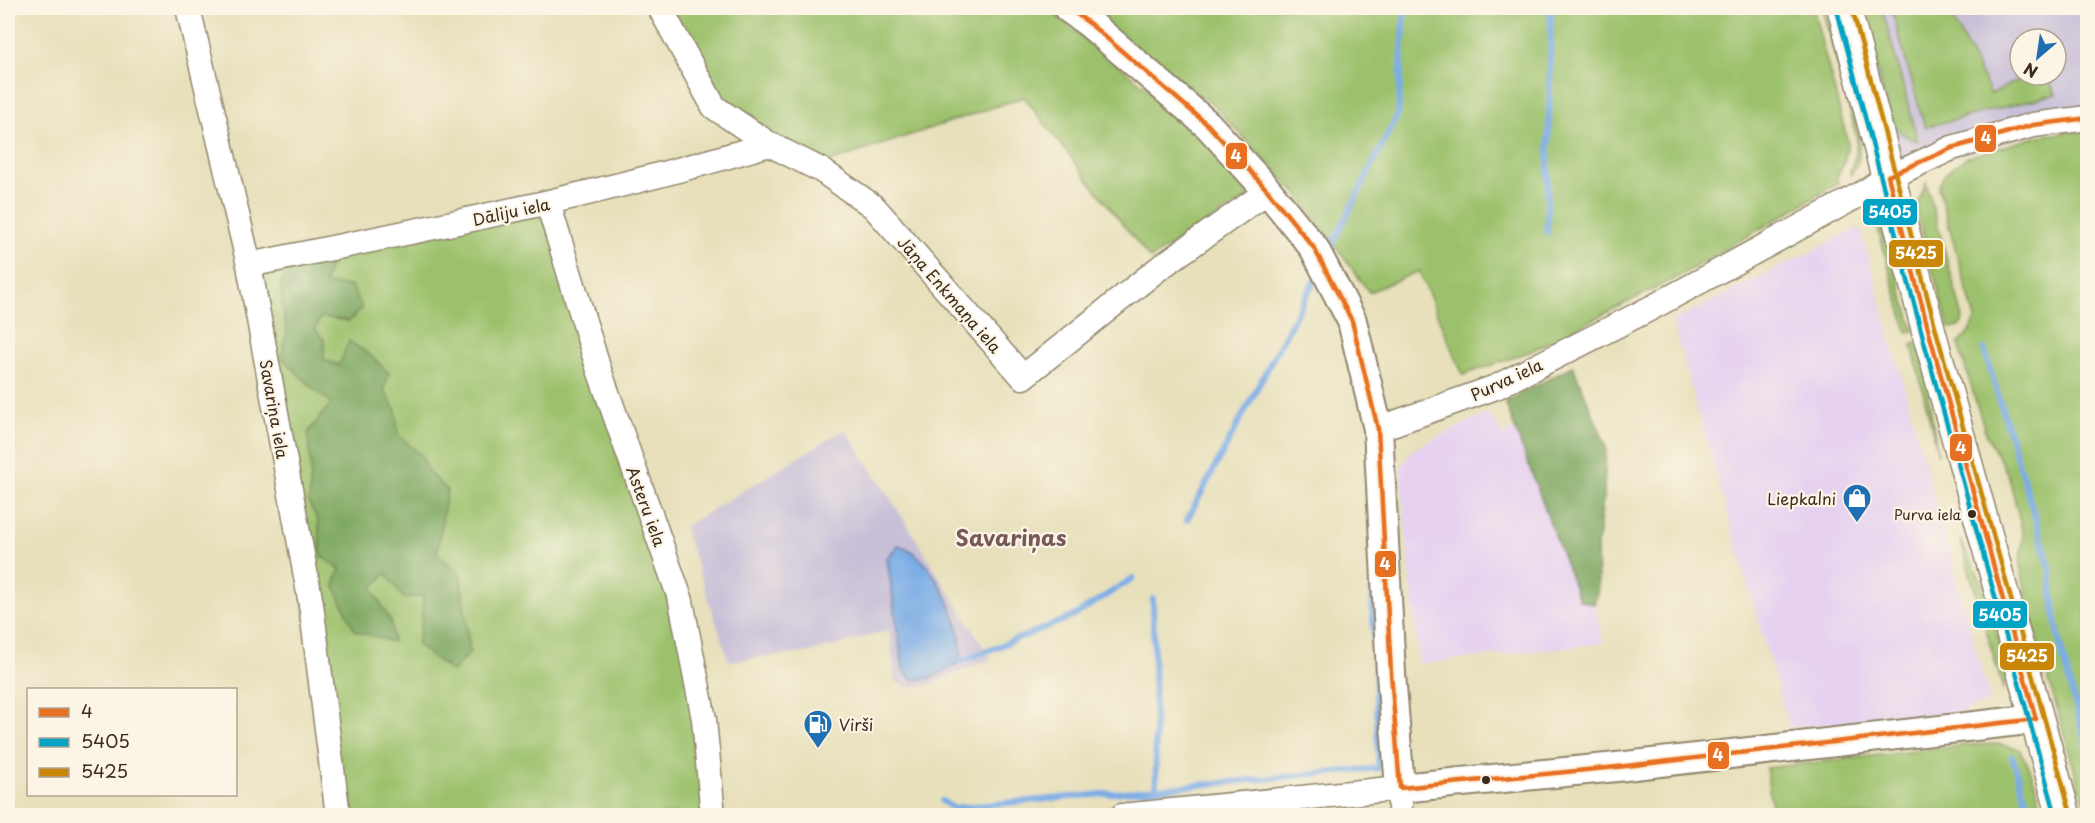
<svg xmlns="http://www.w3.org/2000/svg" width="2095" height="823" font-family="'Playpen Sans',sans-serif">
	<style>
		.built { fill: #e6d2f0 }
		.industrial { fill: #c8bfd8; fill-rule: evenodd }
		.green { fill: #9cc16c; stroke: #6c7645; stroke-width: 1.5 }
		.forest { fill: #7da760; stroke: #5c683f; stroke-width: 1.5 }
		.water { fill: #7aace6; stroke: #5a6b82; stroke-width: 1.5 }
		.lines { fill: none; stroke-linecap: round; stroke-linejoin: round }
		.stream { stroke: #7aace6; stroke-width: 6 }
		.minor-casing { stroke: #91856c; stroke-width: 27 }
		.tertiary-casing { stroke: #91856c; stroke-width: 32 }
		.primary-casing { stroke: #91856c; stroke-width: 36 }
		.minor { stroke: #fff; stroke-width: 24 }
		.tertiary { stroke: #fff; stroke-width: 28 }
		.primary { stroke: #fff; stroke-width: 33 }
		.bus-1-casing { stroke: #fcf5e5; stroke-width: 9 }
		.bus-2-casing { stroke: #fcf5e5; stroke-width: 9 }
		.bus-3-casing { stroke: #fcf5e5; stroke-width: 9 }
		.bus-1 { stroke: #e87022; stroke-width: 4.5 }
		.bus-2 { stroke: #03a3c5; stroke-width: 4.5 }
		.bus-3 { stroke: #c88708; stroke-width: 4.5 }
		.bus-dot { fill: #3b2a1e; stroke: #fcf5e5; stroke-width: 2 }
		.labels { text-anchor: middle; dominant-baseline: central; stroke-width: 4.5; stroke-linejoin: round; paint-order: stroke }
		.bus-label { font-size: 14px; fill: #3b2a1e; stroke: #fcf5e5; text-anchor: end }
		.street-label { font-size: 16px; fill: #3b2a1e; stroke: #fcf5e5 }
		.poi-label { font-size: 16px; fill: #3b2a1e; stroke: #fcf5e5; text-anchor: end }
		.district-label { font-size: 22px; font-weight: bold; fill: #78585a; stroke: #fcf5e5 }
		.line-badge { stroke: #fcf5e5; stroke-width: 2 }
		.badge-label { font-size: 16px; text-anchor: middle; font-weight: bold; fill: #fff }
	</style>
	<rect width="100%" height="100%" fill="#fcf5e5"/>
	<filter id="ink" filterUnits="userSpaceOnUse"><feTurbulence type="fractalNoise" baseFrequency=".0167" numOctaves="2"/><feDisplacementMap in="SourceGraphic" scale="12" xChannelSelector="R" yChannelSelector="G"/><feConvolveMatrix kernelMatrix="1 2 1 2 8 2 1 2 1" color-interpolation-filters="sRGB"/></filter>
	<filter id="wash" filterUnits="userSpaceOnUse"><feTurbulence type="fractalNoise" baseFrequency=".008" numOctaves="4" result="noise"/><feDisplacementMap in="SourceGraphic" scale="24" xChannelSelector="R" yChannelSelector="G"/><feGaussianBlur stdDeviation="1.35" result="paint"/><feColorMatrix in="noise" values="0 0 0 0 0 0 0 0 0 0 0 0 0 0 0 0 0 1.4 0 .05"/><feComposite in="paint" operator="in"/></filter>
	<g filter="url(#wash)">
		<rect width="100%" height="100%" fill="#e7e0bb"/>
		<path class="built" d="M 1860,227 L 1990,701 L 1959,713 L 1789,728 L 1672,321 Z
			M 1545,393 L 1603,643 L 1419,664 L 1400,469 L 1412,450 L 1485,414 L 1495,420 L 1503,436 L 1517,428 Z"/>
		<path class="industrial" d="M 1844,8 L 2087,8 L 2087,118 L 1888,176 ZM 2020,39 L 2056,39 L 2056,75 L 2020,75 Z
			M 845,429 L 893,502 L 991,659 L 926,686 L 906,687 L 895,681 L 890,630 L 812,652 L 729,661 L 684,527 Z"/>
		<path class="green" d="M 667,8 L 1046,8 L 1201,131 L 1258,191 L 1150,259 L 1024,97 L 824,164 L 775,134 L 722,95 Z
			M 1083,8 L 1813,8 L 1848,143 L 1844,162 L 1836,179 L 1839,183 L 1681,275 L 1529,352 L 1463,375 L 1419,271 L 1369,292 L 1299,196 L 1213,105 Z
			M 1822,8 L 1824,8 L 1859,133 L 1859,160 L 1851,175 L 1850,171 L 1856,155 L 1857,138 Z
			M 1864,8 L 1882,8 L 1918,141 C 1904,137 1896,131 1890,116 L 1863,19 Z
			M 1891,8 L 1947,8 L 1991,94 L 2029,75 L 2046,75 L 2056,94 L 1925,127 Z
			M 2087,130 L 2087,815 L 2034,627 L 2020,565 L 2023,534 L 2009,477 L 1986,434 L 1958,344 L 1968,334 L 1975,319 L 1938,187 L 1945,174 L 1965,158 L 2039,136 Z
			M 1926,183 L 1963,318 L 1962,323 L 1958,327 L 1949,328 L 1917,214 L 1918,202 Z
			M 548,203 L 681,601 L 713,815 L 338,815 L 249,265 Z
			M 1876,222 L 1882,228 L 1914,331 L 1907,332 Z
			M 1917,342 L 1924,367 L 1938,455 L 1912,345 Z
			M 1960,539 L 1980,578 L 2008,670 L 2003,689 Z
			M 1998,744 L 2019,749 L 2030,768 L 2044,815 L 1773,815 L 1766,768 L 1968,745 Z"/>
		<path class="forest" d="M 332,260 L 324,284 L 351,286 L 362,308 L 349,321 L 321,317 L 315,329 L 324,340 L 324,360 L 339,365 L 349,341 L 369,354 L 389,373 L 384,389 L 396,411 L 398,435 L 421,455 L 429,473 L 447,490 L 437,554 L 460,573 L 470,653 L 452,672 L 417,645 L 422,619 L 423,596 L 403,598 L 386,573 L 372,588 L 391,622 L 393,642 L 355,631 L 334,585 L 340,569 L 321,556 L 318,521 L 309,503 L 311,472 L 308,433 L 331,403 L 314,389 L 281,357 L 287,332 L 282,306 L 281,281 L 294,264 Z
			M 1573,366 L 1606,446 L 1604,493 L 1597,546 L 1598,589 L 1594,604 L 1579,600 L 1505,402 Z"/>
		<path class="water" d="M 898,545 C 926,551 949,598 957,624 C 961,636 961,648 962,661 L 931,678 L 912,680 L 903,669 L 887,558 Z"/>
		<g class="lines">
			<path class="stream" d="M 1547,232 L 1551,8
				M 1332,245 L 1398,114 L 1405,8
				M 1984,349 L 2051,571 C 2053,633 2072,691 2088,751
				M 1187,520 L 1314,281
				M 1153,599 L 1156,789
				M 962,661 L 1074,616 L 1133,578
				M 2012,756 L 2031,816
				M 942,801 L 953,808 L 1379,768 L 1372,583"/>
		</g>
	</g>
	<g filter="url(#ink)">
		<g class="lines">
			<g class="minor-casing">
				<path id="minor" d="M 188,8 L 249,265 L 311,604 L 338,816
					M 660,8 L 714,107 L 769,144 L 821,170 L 874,207 L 1023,377 L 1158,269 L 1268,191
					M 548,203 L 598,367 L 681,601 L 704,719 L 713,816
					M 249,265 C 424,229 599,196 769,144
					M 1378,429 L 1496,387 L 1653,307 L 1868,190 L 1888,176 L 1905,170 L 1952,148 L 2033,125 L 2088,118
					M 1122,816 L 1400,788 L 1400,816"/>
			</g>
			<g class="tertiary-casing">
				<path id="tertiary" d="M 1068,8 L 1089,23 L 1208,125 L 1268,191 L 1314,248 L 1352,321 L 1378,429 L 1391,673 L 1400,788 L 1617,767 L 2036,719"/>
			</g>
			<g class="primary-casing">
				<path id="primary" d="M 1844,8 L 1930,336 L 2064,816"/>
			</g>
			<use href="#minor" class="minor"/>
			<use href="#tertiary" class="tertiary"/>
			<use href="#primary" class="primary"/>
			<g class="bus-1-casing">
				<path id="bus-1" d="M 1068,8 L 1089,23 L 1208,125 L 1268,191 L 1314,248 L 1352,321 L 1378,429 L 1391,673 L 1400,788
					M 1888,176 L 1930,336 L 2036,719
					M 1888,176 L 1952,148 L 2033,125 L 2088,118
					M 1400,788 L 1617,767 L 2036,719"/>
			</g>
			<g class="bus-2-casing">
				<path id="bus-2" d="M 1837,10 L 1923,338 L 2056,816"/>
			</g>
			<g class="bus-3-casing">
				<path id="bus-3" d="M 1852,8 L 1937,334 L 2071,814"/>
			</g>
			<use href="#bus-1" class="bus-1"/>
			<use href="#bus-2" class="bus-2"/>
			<use href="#bus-3" class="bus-3"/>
		</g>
	</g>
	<defs>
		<g id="shop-pin" transform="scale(1.5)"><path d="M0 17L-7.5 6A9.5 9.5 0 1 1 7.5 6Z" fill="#1f6fb2" stroke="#fcf5e5"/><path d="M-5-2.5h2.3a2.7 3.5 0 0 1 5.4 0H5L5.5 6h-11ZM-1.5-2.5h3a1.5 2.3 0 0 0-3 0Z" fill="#fff"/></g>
		<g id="fuel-pin" transform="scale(1.5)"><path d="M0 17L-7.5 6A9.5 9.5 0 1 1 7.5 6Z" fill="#1f6fb2" stroke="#fcf5e5"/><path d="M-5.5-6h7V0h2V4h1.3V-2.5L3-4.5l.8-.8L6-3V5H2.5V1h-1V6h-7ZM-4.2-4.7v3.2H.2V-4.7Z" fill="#fff"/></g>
	</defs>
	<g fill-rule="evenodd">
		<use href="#shop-pin" x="1857" y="498"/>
		<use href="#fuel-pin" x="818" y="724"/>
	</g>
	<g class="bus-dot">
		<circle cx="1972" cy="514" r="5"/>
		<circle cx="1486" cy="780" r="5"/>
	</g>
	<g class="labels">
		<g class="bus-label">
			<text x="1961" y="514">Purva iela</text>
		</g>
		<g class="street-label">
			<text transform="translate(511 211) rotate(-12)">Dāliju iela</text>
			<text transform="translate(950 294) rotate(49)">Jāņa Enkmaņa iela</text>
			<text transform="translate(1506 379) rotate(-25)">Purva iela</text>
			<text transform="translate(275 409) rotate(80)">Savariņa iela</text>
			<text transform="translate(647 506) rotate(70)">Asteru iela</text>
		</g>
		<g class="poi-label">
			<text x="1836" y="498">Liepkalni</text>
			<text x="839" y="724" text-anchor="start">Virši</text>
		</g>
		<g class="district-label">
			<text x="1011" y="536">Savariņas</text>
		</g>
	</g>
	<g class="line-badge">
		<rect x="1974" y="124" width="23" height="29" rx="6" fill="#e87022"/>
		<rect x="1225" y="142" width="23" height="28" rx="6" fill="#e87022"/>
		<rect x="1862" y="198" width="56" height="28" rx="6" fill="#03a3c5"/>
		<rect x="1888" y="239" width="56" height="29" rx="6" fill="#c88708"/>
		<rect x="1949" y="433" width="24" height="29" rx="6" fill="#e87022"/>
		<rect x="1374" y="550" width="23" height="28" rx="6" fill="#e87022"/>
		<rect x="1972" y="600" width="56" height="29" rx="6" fill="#03a3c5"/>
		<rect x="1999" y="642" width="56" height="29" rx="6" fill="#c88708"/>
		<rect x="1707" y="741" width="23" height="29" rx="6" fill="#e87022"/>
	</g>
	<g class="badge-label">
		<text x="1986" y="144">4</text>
		<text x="1236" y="162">4</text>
		<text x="1890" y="218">5405</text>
		<text x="1916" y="259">5425</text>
		<text x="1961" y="454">4</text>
		<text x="1385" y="570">4</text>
		<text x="2000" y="621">5405</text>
		<text x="2027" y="662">5425</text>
		<text x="1718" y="761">4</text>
	</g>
	<rect width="2095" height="823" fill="none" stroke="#fcf5e5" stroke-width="30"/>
	<rect x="27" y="688" width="210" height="108" fill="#fcf5e5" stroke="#afa495" stroke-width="1.5"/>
	<rect x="39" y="708" width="30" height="9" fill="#e87022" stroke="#afa495" stroke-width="1.5"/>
	<text x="81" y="718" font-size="18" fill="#3b2a1e">4</text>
	<rect x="39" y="738" width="30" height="9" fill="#03a3c5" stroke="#afa495" stroke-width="1.5"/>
	<text x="81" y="748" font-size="18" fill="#3b2a1e">5405</text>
	<rect x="39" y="768" width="30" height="9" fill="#c88708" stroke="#afa495" stroke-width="1.5"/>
	<text x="81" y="778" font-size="18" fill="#3b2a1e">5425</text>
	<g transform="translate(2038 57) rotate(209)"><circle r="28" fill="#fcf5e5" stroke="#afa495" stroke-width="1.5"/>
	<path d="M0-4.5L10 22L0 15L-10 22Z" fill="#1f6fb2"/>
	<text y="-9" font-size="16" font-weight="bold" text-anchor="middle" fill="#3b2a1e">N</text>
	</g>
</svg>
